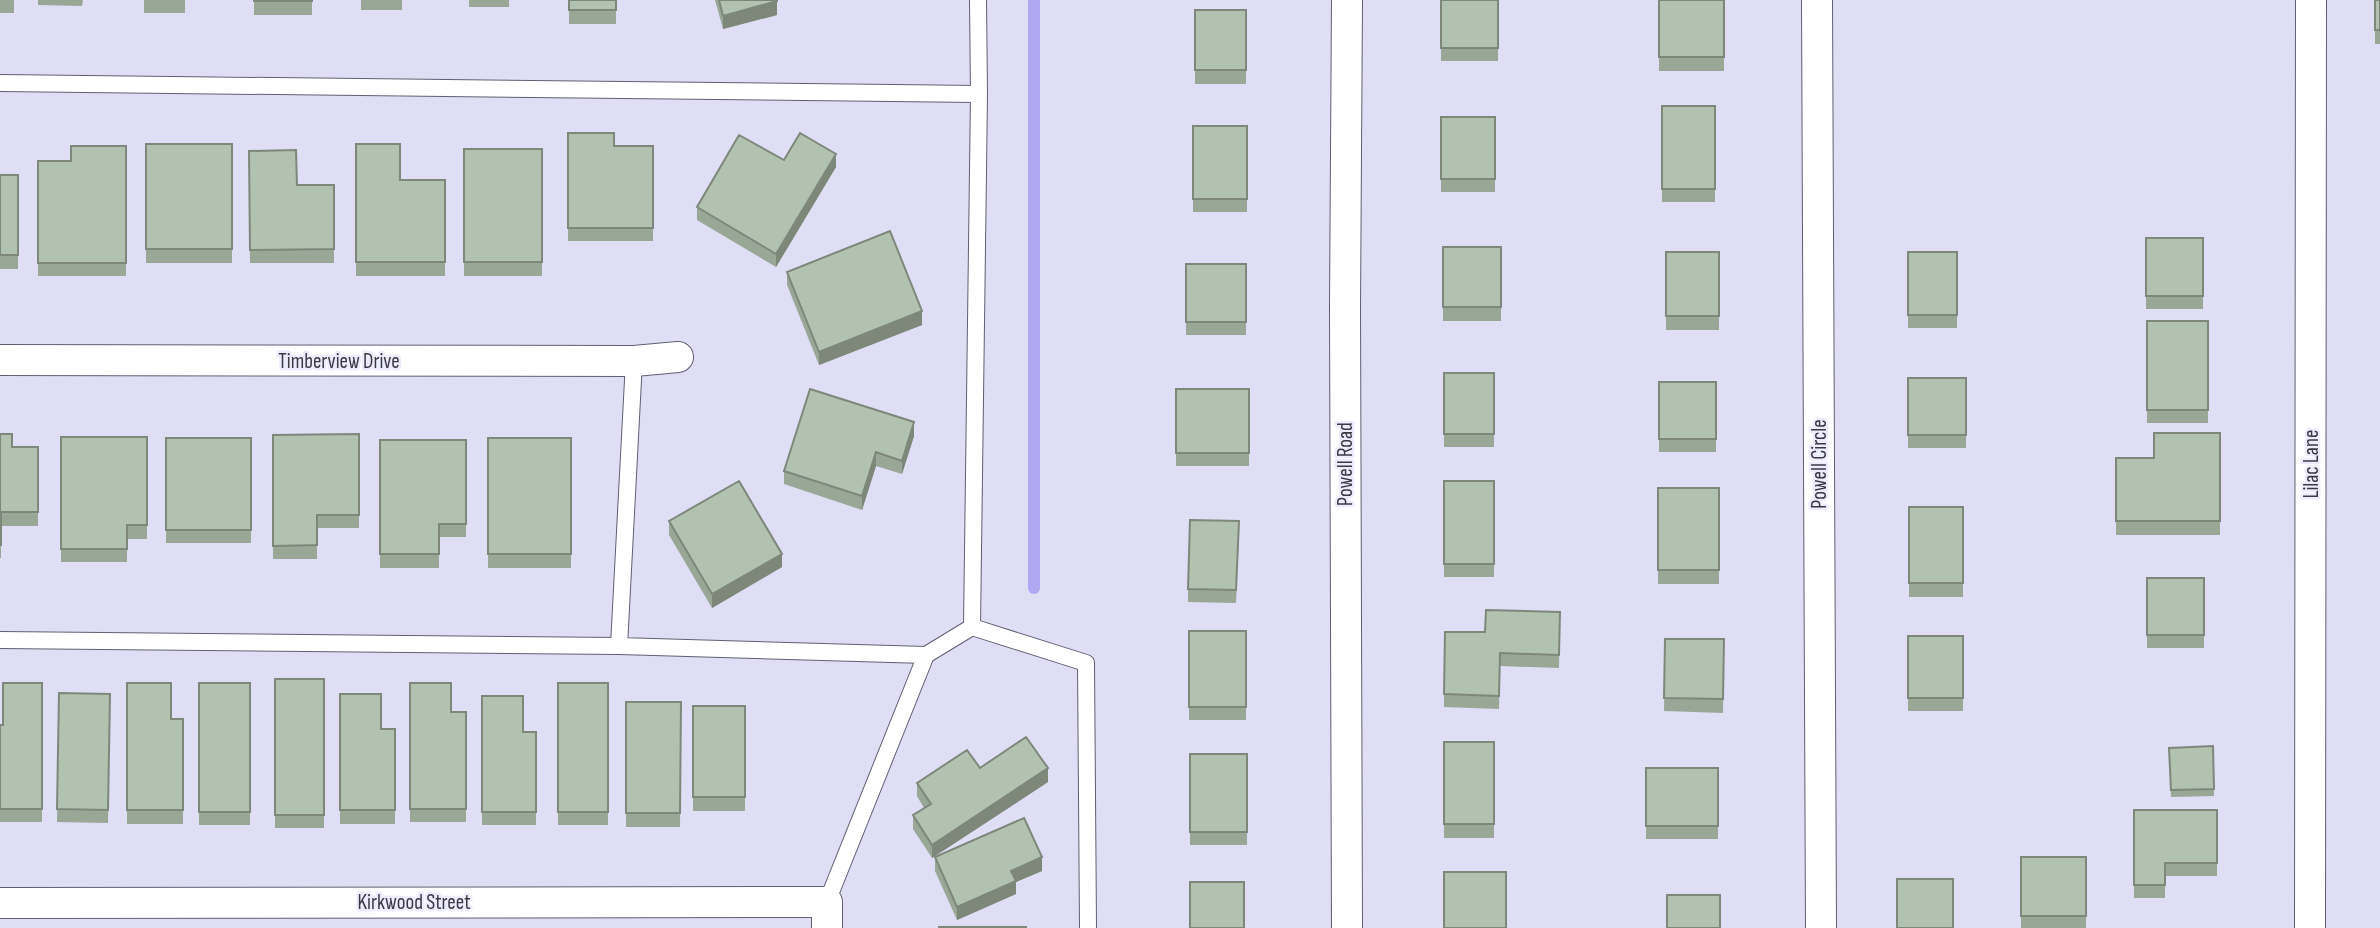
<svg xmlns="http://www.w3.org/2000/svg" width="2380" height="928" font-family="'Sofia Sans Condensed',sans-serif">
	<style>
		.lines { fill: none; stroke-linecap: round; stroke-linejoin: round }
		.stream { stroke: #b0a8f0; stroke-width: 12 }
		.lane-casing { stroke: #605f72; stroke-width: 18 }
		.street-casing { stroke: #605f72; stroke-width: 32 }
		.lane { stroke: #fff; stroke-width: 16 }
		.street { stroke: #fff; stroke-width: 30 }
		.wall { fill: #99a797 }
		.shaded-wall { fill: #7d887b }
		.building { fill: #b2c2b0; stroke: #7d887b; stroke-width: 2 }
		.labels { text-anchor: middle; dominant-baseline: central; stroke-width: 5; stroke-linejoin: round; paint-order: stroke }
		.street-label { font-size: 21px; fill: #3a3942; stroke: #edecfe }
	</style>
	<rect width="100%" height="100%" fill="#e0def5"/>
	<g class="lines">
		<path class="stream" d="M 1034,588 L 1034,0"/>
		<g class="lane-casing">
			<path id="lane" d="M 978,0 L 979,94
				M 0,83 L 979,94 L 972,627
				M 0,640 L 619,646 L 926,655 L 972,627 L 1086,663 L 1088,928
				M 619,646 L 634,361
				M 827,902 L 926,655"/>
		</g>
		<g class="street-casing">
			<path id="street" d="M 1817,0 L 1821,928
				M 0,360 L 634,361 L 678,357
				M 0,903 L 827,902 L 827,928
				M 1347,928 L 1345,308 L 1347,0
				M 2310,928 L 2311,0"/>
		</g>
		<use href="#lane" class="lane"/>
		<use href="#street" class="street"/>
	</g>
	<path class="wall" d="M 0,0 L 14,0 L 14,13 L 0,13 Z
		M 38,0 L 83,0 L 82,6 L 38,5 Z
		M 144,0 L 185,0 L 185,13 L 144,13 Z
		M 254,0 L 312,0 L 312,15 L 254,15 Z
		M 361,0 L 402,0 L 402,10 L 361,10 Z
		M 469,0 L 509,0 L 509,7 L 469,7 Z
		M 569,0 L 616,0 L 616,24 L 569,24 Z
		M 715,0 L 777,0 L 777,15 L 723,29 Z
		M 1441,0 L 1498,0 L 1498,61 L 1441,61 Z
		M 1659,0 L 1724,0 L 1724,71 L 1659,71 Z
		M 2375,0 L 2380,0 L 2380,44 L 2375,44 Z
		M 1195,10 L 1246,10 L 1246,84 L 1195,84 Z
		M 1662,106 L 1715,106 L 1715,202 L 1662,202 Z
		M 1441,117 L 1495,117 L 1495,192 L 1441,192 Z
		M 1193,126 L 1247,126 L 1247,212 L 1193,212 Z
		M 568,133 L 614,146 L 653,146 L 653,241 L 568,241 Z
		M 146,144 L 232,144 L 232,263 L 146,263 Z
		M 356,144 L 400,180 L 445,180 L 445,276 L 356,276 Z
		M 126,146 L 126,276 L 38,276 L 38,161 L 71,161 Z
		M 464,149 L 542,149 L 542,276 L 464,276 Z
		M 249,151 L 297,185 L 334,185 L 334,263 L 250,263 Z
		M 784,160 L 836,167 L 776,267 L 697,220 L 697,207 Z
		M 0,175 L 18,175 L 18,269 L 0,269 Z
		M 2146,238 L 2203,238 L 2203,309 L 2146,309 Z
		M 1443,247 L 1501,247 L 1501,321 L 1443,321 Z
		M 1666,252 L 1719,252 L 1719,330 L 1666,330 Z
		M 1908,252 L 1957,252 L 1957,328 L 1908,328 Z
		M 1186,264 L 1246,264 L 1246,335 L 1186,335 Z
		M 787,272 L 922,325 L 819,365 L 787,285 Z
		M 2147,321 L 2208,321 L 2208,423 L 2147,423 Z
		M 1444,373 L 1494,373 L 1494,447 L 1444,447 Z
		M 1908,378 L 1966,378 L 1966,448 L 1908,448 Z
		M 1659,382 L 1716,382 L 1716,452 L 1659,452 Z
		M 1176,389 L 1249,389 L 1249,466 L 1176,466 Z
		M 2220,433 L 2220,535 L 2116,535 L 2116,458 L 2154,458 Z
		M 0,434 L 12,447 L 38,447 L 38,526 L 1,526 L 1,558 L 0,558 Z
		M 359,434 L 359,528 L 317,528 L 317,559 L 273,559 L 273,435 Z
		M 914,436 L 902,474 L 876,466 L 862,510 L 784,484 L 784,471 Z
		M 61,437 L 147,437 L 147,539 L 127,539 L 127,562 L 61,562 Z
		M 166,438 L 251,438 L 251,543 L 166,543 Z
		M 488,438 L 571,438 L 571,568 L 488,568 Z
		M 380,440 L 466,440 L 466,537 L 439,537 L 439,568 L 380,568 Z
		M 1444,481 L 1494,481 L 1494,577 L 1444,577 Z
		M 1658,488 L 1719,488 L 1719,584 L 1658,584 Z
		M 1909,507 L 1963,507 L 1963,597 L 1909,597 Z
		M 669,521 L 782,567 L 712,608 L 669,535 Z
		M 1239,535 L 1236,603 L 1188,602 L 1188,589 Z
		M 2147,578 L 2204,578 L 2204,648 L 2147,648 Z
		M 1560,612 L 1559,668 L 1500,666 L 1499,709 L 1444,707 L 1444,694 L 1485,632 Z
		M 1189,631 L 1246,631 L 1246,720 L 1189,720 Z
		M 1908,636 L 1963,636 L 1963,711 L 1908,711 Z
		M 1665,639 L 1724,639 L 1723,713 L 1664,711 Z
		M 275,679 L 324,679 L 324,828 L 275,828 Z
		M 42,683 L 42,822 L 0,822 L 0,725 L 3,725 Z
		M 127,683 L 171,719 L 183,719 L 183,824 L 127,824 Z
		M 199,683 L 250,683 L 250,825 L 199,825 Z
		M 410,683 L 451,712 L 466,712 L 466,822 L 410,822 Z
		M 558,683 L 608,683 L 608,825 L 558,825 Z
		M 59,693 L 110,694 L 108,823 L 57,822 Z
		M 340,694 L 381,729 L 395,729 L 395,824 L 340,824 Z
		M 482,696 L 523,732 L 536,732 L 536,825 L 482,825 Z
		M 626,702 L 681,702 L 680,827 L 626,827 Z
		M 693,706 L 745,706 L 745,811 L 693,811 Z
		M 1444,742 L 1494,742 L 1494,838 L 1444,838 Z
		M 2213,746 L 2214,796 L 2171,797 L 2169,748 Z
		M 1190,754 L 1247,754 L 1247,845 L 1190,845 Z
		M 980,768 L 1048,782 L 932,858 L 913,829 L 913,815 L 924,808 L 917,796 L 917,783 Z
		M 1646,768 L 1718,768 L 1718,839 L 1646,839 Z
		M 2134,810 L 2217,810 L 2217,876 L 2165,876 L 2165,898 L 2134,898 Z
		M 935,857 L 1042,871 L 1016,882 L 1016,894 L 957,920 L 935,871 Z
		M 2021,857 L 2086,857 L 2086,928 L 2021,928 Z"/>
	<path class="shaded-wall" d="M 777,1 L 777,15 L 723,29 L 723,16 Z
		M 836,154 L 836,167 L 776,267 L 776,254 Z
		M 922,311 L 922,325 L 819,365 L 819,352 Z
		M 914,422 L 914,436 L 902,474 L 902,461 Z
		M 876,452 L 876,466 L 862,510 L 862,496 Z
		M 782,554 L 782,567 L 712,608 L 712,594 Z
		M 1048,768 L 1048,782 L 932,858 L 932,845 Z
		M 1042,857 L 1042,871 L 1016,882 L 1016,894 L 957,920 L 957,907 L 1011,871 Z"/>
	<path class="building" d="M 254,0 L 312,0 L 312,1 L 254,1 Z
		M 569,0 L 616,0 L 616,10 L 569,10 Z
		M 719,0 L 777,0 L 777,1 L 723,16 Z
		M 1441,0 L 1498,0 L 1498,48 L 1441,48 Z
		M 1659,0 L 1724,0 L 1724,57 L 1659,57 Z
		M 2375,0 L 2380,0 L 2380,30 L 2375,30 Z
		M 1195,10 L 1246,10 L 1246,70 L 1195,70 Z
		M 1662,106 L 1715,106 L 1715,189 L 1662,189 Z
		M 1441,117 L 1495,117 L 1495,179 L 1441,179 Z
		M 1193,126 L 1247,126 L 1247,199 L 1193,199 Z
		M 568,133 L 614,133 L 614,146 L 653,146 L 653,228 L 568,228 Z
		M 800,133 L 836,154 L 776,254 L 697,207 L 739,135 L 784,160 Z
		M 146,144 L 232,144 L 232,249 L 146,249 Z
		M 356,144 L 400,144 L 400,180 L 445,180 L 445,262 L 356,262 Z
		M 71,146 L 126,146 L 126,263 L 38,263 L 38,161 L 71,161 Z
		M 464,149 L 542,149 L 542,262 L 464,262 Z
		M 296,150 L 297,185 L 334,185 L 334,249 L 250,250 L 249,151 Z
		M 0,175 L 18,175 L 18,255 L 0,255 Z
		M 890,231 L 922,311 L 819,352 L 787,272 Z
		M 2146,238 L 2203,238 L 2203,296 L 2146,296 Z
		M 1443,247 L 1501,247 L 1501,307 L 1443,307 Z
		M 1666,252 L 1719,252 L 1719,316 L 1666,316 Z
		M 1908,252 L 1957,252 L 1957,315 L 1908,315 Z
		M 1186,264 L 1246,264 L 1246,322 L 1186,322 Z
		M 2147,321 L 2208,321 L 2208,410 L 2147,410 Z
		M 1444,373 L 1494,373 L 1494,434 L 1444,434 Z
		M 1908,378 L 1966,378 L 1966,435 L 1908,435 Z
		M 1659,382 L 1716,382 L 1716,439 L 1659,439 Z
		M 810,389 L 914,422 L 902,461 L 876,452 L 862,496 L 784,471 Z
		M 1176,389 L 1249,389 L 1249,453 L 1176,453 Z
		M 2154,433 L 2220,433 L 2220,521 L 2116,521 L 2116,458 L 2154,458 Z
		M 0,434 L 12,434 L 12,447 L 38,447 L 38,512 L 1,512 L 1,545 L 0,545 Z
		M 359,434 L 359,515 L 317,515 L 317,545 L 273,546 L 273,435 Z
		M 61,437 L 147,437 L 147,525 L 127,525 L 127,549 L 61,549 Z
		M 166,438 L 251,438 L 251,530 L 166,530 Z
		M 488,438 L 571,438 L 571,554 L 488,554 Z
		M 380,440 L 466,440 L 466,524 L 439,524 L 439,554 L 380,554 Z
		M 739,481 L 782,554 L 712,594 L 669,521 Z
		M 1444,481 L 1494,481 L 1494,564 L 1444,564 Z
		M 1658,488 L 1719,488 L 1719,570 L 1658,570 Z
		M 1909,507 L 1963,507 L 1963,583 L 1909,583 Z
		M 1190,520 L 1239,521 L 1236,590 L 1188,589 Z
		M 2147,578 L 2204,578 L 2204,635 L 2147,635 Z
		M 1486,610 L 1560,612 L 1559,655 L 1500,653 L 1499,696 L 1444,694 L 1445,632 L 1485,632 Z
		M 1189,631 L 1246,631 L 1246,707 L 1189,707 Z
		M 1908,636 L 1963,636 L 1963,698 L 1908,698 Z
		M 1665,639 L 1724,639 L 1723,699 L 1664,698 Z
		M 275,679 L 324,679 L 324,815 L 275,815 Z
		M 3,683 L 42,683 L 42,809 L 0,809 L 0,725 L 3,725 Z
		M 127,683 L 171,683 L 171,719 L 183,719 L 183,810 L 127,810 Z
		M 199,683 L 250,683 L 250,812 L 199,812 Z
		M 410,683 L 451,683 L 451,712 L 466,712 L 466,809 L 410,809 Z
		M 558,683 L 608,683 L 608,812 L 558,812 Z
		M 59,693 L 110,694 L 108,810 L 57,809 Z
		M 340,694 L 381,694 L 381,729 L 395,729 L 395,810 L 340,810 Z
		M 482,696 L 523,696 L 523,732 L 536,732 L 536,812 L 482,812 Z
		M 626,702 L 681,702 L 680,813 L 626,813 Z
		M 693,706 L 745,706 L 745,797 L 693,797 Z
		M 1026,737 L 1048,768 L 932,845 L 913,815 L 931,804 L 917,783 L 967,750 L 980,768 Z
		M 1444,742 L 1494,742 L 1494,824 L 1444,824 Z
		M 2213,746 L 2214,789 L 2171,790 L 2169,748 Z
		M 1190,754 L 1247,754 L 1247,832 L 1190,832 Z
		M 1646,768 L 1718,768 L 1718,826 L 1646,826 Z
		M 2134,810 L 2217,810 L 2217,863 L 2165,863 L 2165,885 L 2134,885 Z
		M 1024,818 L 1042,857 L 1011,871 L 1016,881 L 957,907 L 935,857 Z
		M 2021,857 L 2086,857 L 2086,916 L 2021,916 Z
		M 1444,872 L 1506,872 L 1506,928 L 1444,928 Z
		M 1897,879 L 1953,879 L 1953,928 L 1897,928 Z
		M 1190,882 L 1244,882 L 1244,928 L 1190,928 Z
		M 1667,895 L 1720,895 L 1720,928 L 1667,928 Z
		M 939,927 L 1026,927 L 1026,928 L 939,928 Z"/>
	<g class="labels">
		<g class="street-label">
			<text x="339" y="361">Timberview Drive</text>
			<text transform="translate(1345 464) rotate(-90)">Powell Road</text>
			<text transform="translate(1819 464) rotate(-90)">Powell Circle</text>
			<text transform="translate(2311 464) rotate(-90)">Lilac Lane</text>
			<text x="414" y="902">Kirkwood Street</text>
		</g>
	</g>
</svg>
